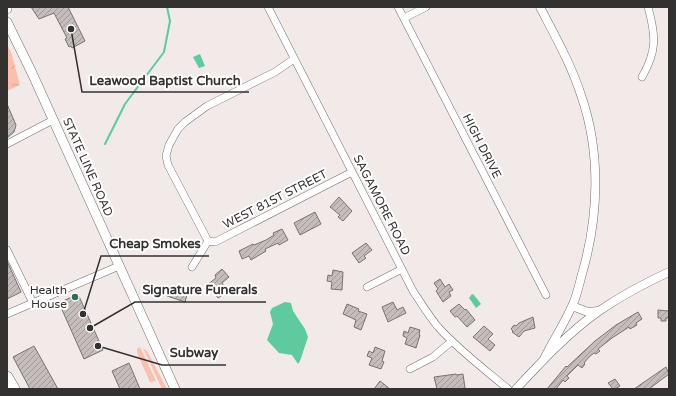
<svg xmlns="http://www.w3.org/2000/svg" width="676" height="396" font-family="'Varela Round',sans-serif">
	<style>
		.grass { fill: #fbbfae }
		.park { fill: url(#park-crowns) }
		.water { fill: #5eca9d }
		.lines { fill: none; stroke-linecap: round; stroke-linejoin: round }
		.stream { stroke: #5eca9d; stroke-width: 2 }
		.building { fill: url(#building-hatch); stroke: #797372 }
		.minor-casing { stroke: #756f6d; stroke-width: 8 }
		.tertiary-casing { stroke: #756f6d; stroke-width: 9 }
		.secondary-casing { stroke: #756f6d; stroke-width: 10 }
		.primary-casing { stroke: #756f6d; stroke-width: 12 }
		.minor { stroke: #fff; stroke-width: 7 }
		.tertiary { stroke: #fff; stroke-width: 8 }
		.secondary { stroke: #fff; stroke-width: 9 }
		.primary { stroke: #fff; stroke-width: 11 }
		.poi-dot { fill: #336b53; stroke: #fff; stroke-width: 1.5 }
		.labels { text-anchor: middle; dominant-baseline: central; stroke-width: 4; stroke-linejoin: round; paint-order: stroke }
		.street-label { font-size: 12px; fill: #343231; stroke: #fff }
		.poi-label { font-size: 12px; fill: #343231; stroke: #fff; text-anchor: end }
		.leader { fill: none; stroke: #343231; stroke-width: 1.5 }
		.callout-dot { fill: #343231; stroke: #fff; stroke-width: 1.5 }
		.callout-label { font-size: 13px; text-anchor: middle; font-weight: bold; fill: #343231; stroke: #fff; stroke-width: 4; stroke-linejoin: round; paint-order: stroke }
	</style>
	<defs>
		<pattern id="park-crowns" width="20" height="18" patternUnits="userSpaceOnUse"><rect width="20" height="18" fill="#fbbfae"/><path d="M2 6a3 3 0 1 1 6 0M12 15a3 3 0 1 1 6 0" fill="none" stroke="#d8a596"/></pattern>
		<pattern id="building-hatch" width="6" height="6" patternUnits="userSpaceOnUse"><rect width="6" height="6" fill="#c4bdbc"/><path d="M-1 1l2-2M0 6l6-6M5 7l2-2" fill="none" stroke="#a09a99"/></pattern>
	</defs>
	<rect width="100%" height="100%" fill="#f1eae9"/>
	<path class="grass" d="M 139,347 L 141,349 L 156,381 L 150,382 L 137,353 L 137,349 Z
		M 143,348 L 147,351 L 167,389 L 162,389 Z"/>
	<path class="park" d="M 7,44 L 12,55 L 20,85 L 7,91 Z"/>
	<path class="water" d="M 200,54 L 205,66 L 199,68 L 193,57 Z
		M 472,294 L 474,295 L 481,304 L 476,308 L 469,298 Z
		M 285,302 L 291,303 L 293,311 L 305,329 L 308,337 L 300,361 L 298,364 L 292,355 L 279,353 L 267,340 L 273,324 L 270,312 L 272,308 Z"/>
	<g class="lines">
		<path class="stream" d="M 105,144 L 125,104 L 164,52 L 170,21 L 167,7"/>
	</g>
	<path class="building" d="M 31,7 L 68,7 L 85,41 L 72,48 L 71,46 L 69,47 L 65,39 L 67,38 L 54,13 L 39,19 Z
		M 7,104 L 16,125 L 14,132 L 7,138 Z
		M 339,197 L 352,211 L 343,221 L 338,217 L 340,215 L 330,207 Z
		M 315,212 L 321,224 L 300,235 L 294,223 Z
		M 282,229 L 288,240 L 279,245 L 278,243 L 265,249 L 266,251 L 251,260 L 249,256 L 242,259 L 239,251 L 253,244 L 254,245 L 266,240 L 274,235 L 273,233 Z
		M 366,243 L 372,250 L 364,256 L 366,258 L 359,263 L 352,253 Z
		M 7,261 L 21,292 L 7,299 Z
		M 222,269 L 229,277 L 222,283 L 224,286 L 220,289 L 224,294 L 218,298 L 207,285 L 216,278 L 215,275 Z
		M 333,270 L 343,272 L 342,290 L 331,289 L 332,282 L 327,281 L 328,275 L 332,276 Z
		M 440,279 L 445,287 L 449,284 L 453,290 L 449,292 L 451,296 L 443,302 L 436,291 L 438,289 L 434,283 Z
		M 170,286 L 188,291 L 185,302 L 167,296 Z
		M 78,294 L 103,350 L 84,359 L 59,303 Z
		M 393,302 L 397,310 L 403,307 L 406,313 L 388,322 L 382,307 Z
		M 347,304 L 359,309 L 358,311 L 367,314 L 361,330 L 354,327 L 356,320 L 343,314 Z
		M 459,304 L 465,310 L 466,309 L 475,320 L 467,327 L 457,316 L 455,317 L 450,311 Z
		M 658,310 L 669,311 L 669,318 L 666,318 L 666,321 L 661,321 L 661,318 L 658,318 Z
		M 638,312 L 642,319 L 636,323 L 637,325 L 630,329 L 629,327 L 612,338 L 598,349 L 600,351 L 596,354 L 594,353 L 589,357 L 584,363 L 585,364 L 582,368 L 578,365 L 567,376 L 569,378 L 565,382 L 563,380 L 556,389 L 547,389 L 566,366 L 567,367 L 595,341 L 616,325 Z
		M 533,317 L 535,328 L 524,331 L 519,337 L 512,332 L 513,331 L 511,329 L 514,325 L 516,326 L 519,323 Z
		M 484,326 L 493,334 L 488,339 L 495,345 L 490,351 L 473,337 Z
		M 410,327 L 420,330 L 419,335 L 420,335 L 416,348 L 405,344 L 407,338 L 403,336 L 404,331 L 408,333 Z
		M 34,346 L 58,389 L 30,389 L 13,357 Z
		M 375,347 L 385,351 L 382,361 L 384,362 L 381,369 L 369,365 L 372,358 L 367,356 L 369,351 L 373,353 Z
		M 129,363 L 140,389 L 120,389 L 112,371 Z
		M 666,367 L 669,374 L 649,389 L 634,389 Z
		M 456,374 L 456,375 L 463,374 L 465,388 L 458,389 L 437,389 L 434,377 Z
		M 615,379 L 620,386 L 615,389 L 613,389 L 608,383 Z
		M 380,381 L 390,389 L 374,389 Z"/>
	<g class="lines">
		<g class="minor-casing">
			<path id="minor" d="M 268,7 L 413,291 C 421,303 429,316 438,327 C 459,350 484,369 508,389
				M 398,7 L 546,295
				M 404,18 L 426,7
				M 642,77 C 657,51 656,36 648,7
				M 7,144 L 53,120
				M 208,241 L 168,165 L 166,156 L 169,145 L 178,129 L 185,122 L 207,106 L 275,72 L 294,59
				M 208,241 L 215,242 L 223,238 L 352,172
				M 7,250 L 33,303
				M 192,267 L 208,241
				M 367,287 L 402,269
				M 7,314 L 119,266
				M 410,369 L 433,357 L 452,341"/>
		</g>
		<g class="tertiary-casing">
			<path id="tertiary" d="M 540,7 C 555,36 571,64 581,95 C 601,152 599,216 582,274 C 579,285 577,296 572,306 C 564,324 553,341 544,359
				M 572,306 L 588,312 L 598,311
				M 516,389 C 542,361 568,333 599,311 C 621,296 645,283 669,272"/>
		</g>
		<g class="secondary-casing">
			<path id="secondary" d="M 7,8 L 7,9
				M 7,22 L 32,73 L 175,389"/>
		</g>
		<g class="primary-casing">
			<path id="primary" d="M 7,377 L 14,389"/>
		</g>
		<use href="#minor" class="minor"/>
		<use href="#tertiary" class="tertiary"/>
		<use href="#secondary" class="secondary"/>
		<use href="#primary" class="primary"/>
	</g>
	<circle class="poi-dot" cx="75" cy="297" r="4"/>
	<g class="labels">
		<g class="street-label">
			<text transform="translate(482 146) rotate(63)">HIGH DRIVE</text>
			<text transform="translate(88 167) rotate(66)">STATE LINE ROAD</text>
			<text transform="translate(275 199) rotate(-27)">WEST 81ST STREET</text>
			<text transform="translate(382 205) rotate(63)">SAGAMORE ROAD</text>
		</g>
		<g class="poi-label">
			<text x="67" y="290">Health<tspan x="67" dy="14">House</tspan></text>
		</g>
	</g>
	<path class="leader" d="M71 29L82 92H249M83 314L101 256H209M90 328L135 302H266M98 346L162 365H226"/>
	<g class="callout-dot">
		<circle cx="71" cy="29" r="4"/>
		<circle cx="83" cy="314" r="4"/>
		<circle cx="90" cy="328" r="4"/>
		<circle cx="98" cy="346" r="4"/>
	</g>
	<g class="callout-label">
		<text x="165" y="85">Leawood Baptist Church</text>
		<text x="155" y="248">Cheap Smokes</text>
		<text x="200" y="294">Signature Funerals</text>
		<text x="194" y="357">Subway</text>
	</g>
	<rect width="676" height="396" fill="none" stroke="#343231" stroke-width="16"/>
</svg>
